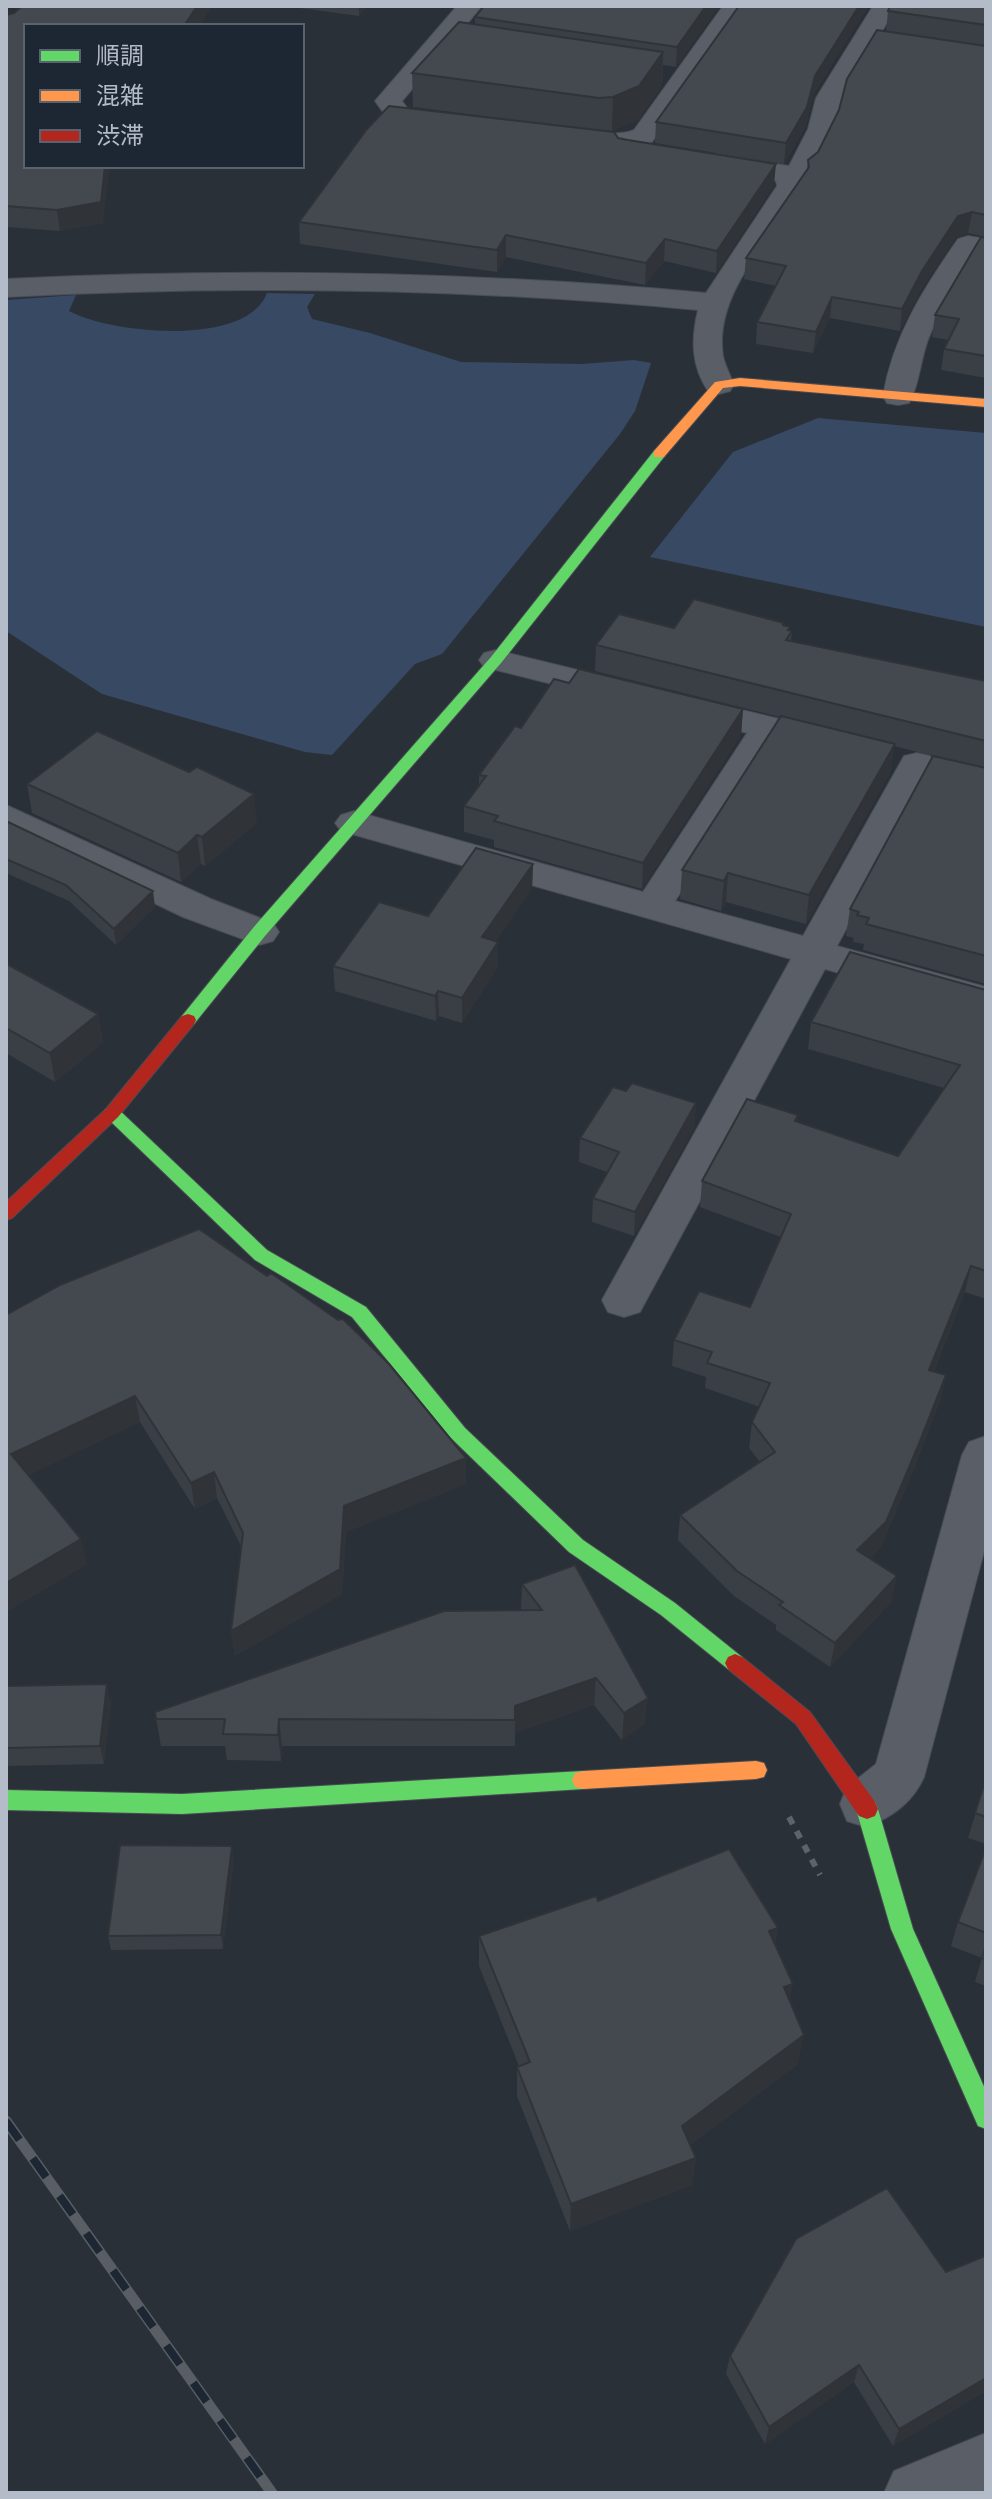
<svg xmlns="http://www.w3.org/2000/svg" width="992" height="2499" font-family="Rubik,'Noto Sans JP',sans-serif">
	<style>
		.water { fill: #384963 }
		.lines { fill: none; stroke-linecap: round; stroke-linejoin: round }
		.street-casing { stroke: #484c53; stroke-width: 2 }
		.fast-casing { stroke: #484c53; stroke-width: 2 }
		.slow-casing { stroke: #484c53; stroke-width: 2 }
		.jam-casing { stroke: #484c53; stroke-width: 2 }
		.path { stroke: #5d636a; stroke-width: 6; stroke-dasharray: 8 8; stroke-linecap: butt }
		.street { fill: #5a5e66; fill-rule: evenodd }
		.fast { fill: #63d668; fill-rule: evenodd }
		.slow { fill: #ff974d; fill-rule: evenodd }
		.jam { fill: #b3261e; fill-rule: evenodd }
		.rail-casing { stroke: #595d64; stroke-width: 11 }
		.rail { stroke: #1d2633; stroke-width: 8; stroke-dasharray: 23; stroke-linecap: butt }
		.wall { fill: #3a3f45 }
		.shaded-wall { fill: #303338 }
		.building { fill: #444950; stroke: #303338; stroke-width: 2 }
	</style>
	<rect width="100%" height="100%" fill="#2a3038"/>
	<path class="water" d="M 267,293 L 315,294 L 307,307 L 312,319 L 370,333 L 461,362 L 582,364 L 634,360 L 651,363 L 635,411 L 620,434 L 442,654 L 415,664 L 332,755 L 305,752 L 102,694 L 6,631 L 6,300 L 76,295 L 69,311 C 111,334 247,347 267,293 Z
		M 818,418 L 986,433 L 986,627 L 650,557 L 733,452 Z"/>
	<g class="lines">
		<g class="street-casing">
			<path id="street" d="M 457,6 L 482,6 L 402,101 L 408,109 L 456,117 L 460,123 L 456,129 L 447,131 L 390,122 L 375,101 Z
				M 723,6 L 748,6 L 652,142 L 623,151 L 561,145 L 557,139 L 561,133 C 585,127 610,139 634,130 Z
				M 873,6 L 897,6 L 842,98 L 834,129 L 814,171 L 810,177 L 802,179 L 805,186 C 774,236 713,292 723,356 C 725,366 731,376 734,385 L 730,391 L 719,394 L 708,391 C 691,366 691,339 698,310 C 468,288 237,285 6,297 L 6,279 C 240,268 472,271 706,293 L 777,186 L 776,181 L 707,168 L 703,162 L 707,156 L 717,154 L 789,166 L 808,129 L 816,98 Z
				M 968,236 L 986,239 L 986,257 L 976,255 C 959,281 941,308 929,337 C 921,356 919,387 909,403 L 898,405 L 887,403 L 883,396 C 893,336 924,288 958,239 Z
				M 496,650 L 845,735 L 850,743 L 845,751 L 832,754 L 778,741 L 675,901 L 803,936 L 904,756 L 917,753 L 930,756 L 935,764 L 837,946 L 986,987 L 986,1015 L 825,969 L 640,1312 L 624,1317 L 608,1312 L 602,1300 L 791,959 L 341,831 L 335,823 L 341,815 L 354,811 L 643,892 L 747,733 L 484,667 L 479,660 L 484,653 Z
				M 6,805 L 211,899 L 273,923 L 279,932 L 273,941 L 259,945 L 183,917 L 6,832 Z
				M 986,1436 L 986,1544 L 924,1777 C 913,1802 891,1818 866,1827 L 847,1821 L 840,1804 L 847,1787 L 876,1764 L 962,1455 L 969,1442 Z
				M 986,2433 L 986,2493 L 884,2493 L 894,2471 Z"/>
		</g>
		<g class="fast-casing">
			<path id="fast" d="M 659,450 L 665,454 L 664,457 L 501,663 L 265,936 L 194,1024 L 182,1024 L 180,1020 L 182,1016 L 253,928 L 491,657 L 654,451 Z
				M 112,1107 L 118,1109 L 267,1250 L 366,1307 L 465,1428 L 583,1540 L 675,1603 L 742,1657 L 745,1663 L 742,1669 L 735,1672 L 728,1669 L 661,1615 L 569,1552 L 451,1438 L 352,1317 L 255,1260 L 106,1117 L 103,1113 L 106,1109 Z
				M 583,1771 L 591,1773 L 594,1780 L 591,1787 L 583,1789 L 182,1814 L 6,1810 L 6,1790 L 182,1794 Z
				M 867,1799 L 875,1802 L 878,1809 L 913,1929 L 986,2091 L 986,2129 L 978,2126 L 891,1929 L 856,1809 L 859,1802 Z"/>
		</g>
		<g class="slow-casing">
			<path id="slow" d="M 740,378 L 986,399 L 986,407 L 740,386 L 723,388 L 664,457 L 654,457 L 654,451 L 715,382 Z
				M 756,1761 L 764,1763 L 767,1770 L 764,1777 L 756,1779 L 583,1789 L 575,1787 L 572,1780 L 575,1773 L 583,1771 Z"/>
		</g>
		<g class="jam-casing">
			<path id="jam" d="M 188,1014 L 194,1016 L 196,1020 L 194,1024 L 118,1117 L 12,1218 L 6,1220 L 6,1202 L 106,1109 L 182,1016 Z
				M 735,1654 L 742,1657 L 810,1712 L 875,1802 L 878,1809 L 875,1816 L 867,1819 L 859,1816 L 796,1724 L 728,1669 L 725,1663 L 728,1657 Z"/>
		</g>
		<path class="path" d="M 789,1817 L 820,1875"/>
		<use href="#street" class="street"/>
		<use href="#fast" class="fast"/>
		<use href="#slow" class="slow"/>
		<use href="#jam" class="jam"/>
		<g class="rail-casing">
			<path id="rail" d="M 6,2121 L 272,2493"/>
		</g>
		<use href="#rail" class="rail"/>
	</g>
	<path class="wall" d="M 22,6 L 212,6 L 199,26 L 26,26 L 103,223 L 60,231 L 6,227 L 6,15 L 14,13 Z
		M 285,6 L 367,6 L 359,16 Z
		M 484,6 L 719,6 L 676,67 L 663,65 L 662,86 L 638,120 L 612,131 L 606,132 L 618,138 L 774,185 L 716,273 L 664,261 L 645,285 L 506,257 L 497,272 L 300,244 L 299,222 L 513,120 L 413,107 L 412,73 L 475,24 L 475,17 Z
		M 986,6 L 986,46 L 886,31 L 888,11 Z
		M 986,46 L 986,237 L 968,233 L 956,237 L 919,293 L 900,331 L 830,318 L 813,353 L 756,344 L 757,322 L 776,286 L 744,279 L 746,258 L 807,170 L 808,160 Z
		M 813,96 L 805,128 L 784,164 L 655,143 L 656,122 Z
		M 986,238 L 986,378 L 941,370 L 944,349 L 949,340 L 932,337 L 935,315 Z
		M 784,625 L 790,627 L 790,630 L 792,631 L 791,641 L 986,681 L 986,984 L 863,950 L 864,944 L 853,942 L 854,938 L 846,936 L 850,909 L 958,762 L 894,746 L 890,773 L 806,924 L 726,902 L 721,911 L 680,899 L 682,870 L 780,717 L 595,671 L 596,645 L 674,628 Z
		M 569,683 L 743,709 L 741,735 L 642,889 L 494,847 L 494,840 L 464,832 L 464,806 L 479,785 L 479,775 L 521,728 Z
		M 27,784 L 257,823 L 205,866 L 201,864 L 181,882 L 32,813 Z
		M 6,821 L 155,907 L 116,945 L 69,901 L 6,873 Z
		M 533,864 L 532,888 L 496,941 L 498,942 L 498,967 L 462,1023 L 439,1016 L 436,1021 L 335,991 L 333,966 L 428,916 Z
		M 6,965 L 98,1014 L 103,1043 L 55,1082 L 6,1053 Z
		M 986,990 L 986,1299 L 965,1292 L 934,1371 L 946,1375 L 940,1401 L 913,1471 L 881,1547 L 870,1558 L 892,1601 L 830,1667 L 776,1630 L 776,1625 L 734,1596 L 678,1540 L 680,1515 L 760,1462 L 749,1448 L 752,1422 L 760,1407 L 705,1388 L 706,1377 L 672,1366 L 674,1340 L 750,1307 L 781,1237 L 700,1207 L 702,1181 L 798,1115 L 797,1122 L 898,1156 L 944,1088 L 808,1049 L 811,1022 Z
		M 626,1091 L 696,1103 L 694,1128 L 634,1236 L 592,1222 L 593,1198 L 607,1172 L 579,1162 L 580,1138 Z
		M 6,1315 L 466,1484 L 346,1532 L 342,1594 L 235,1656 L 231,1631 L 242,1548 L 217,1498 L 195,1509 L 140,1422 L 28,1475 L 87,1564 L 6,1612 Z
		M 522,1584 L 645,1724 L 622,1740 L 594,1705 L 515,1733 L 515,1746 L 282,1746 L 281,1761 L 227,1760 L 225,1746 L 161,1746 L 155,1712 L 521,1610 Z
		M 6,1686 L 111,1703 L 104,1764 L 6,1766 Z
		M 986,1779 L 986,1844 L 968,1838 Z
		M 986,1848 L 986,1986 L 975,1982 L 982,1958 L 951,1946 L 958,1922 Z
		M 234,1860 L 223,1949 L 111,1950 L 108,1936 Z
		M 598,1901 L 778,1928 L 775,1944 L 790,2001 L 798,2064 L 690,2145 L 696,2158 L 692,2185 L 570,2231 L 517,2096 L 517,2067 L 519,2066 L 479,1966 L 479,1936 Z
		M 986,2258 L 986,2391 L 893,2446 L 854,2382 L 765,2444 L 726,2374 L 730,2356 L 946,2272 Z"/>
	<path class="shaded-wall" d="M 197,6 L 212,6 L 199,26 L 184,26 Z
		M 359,6 L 367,6 L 359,16 Z
		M 706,6 L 719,6 L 676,67 L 677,47 Z
		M 859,6 L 869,6 L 813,96 L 805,128 L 784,164 L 786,143 L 815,76 Z
		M 663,52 L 662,86 L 638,120 L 612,131 L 613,97 Z
		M 776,164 L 774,185 L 716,273 L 717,251 Z
		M 105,166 L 110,166 L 103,223 L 60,231 L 57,210 Z
		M 972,212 L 968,233 L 956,237 L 919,293 L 900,331 L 902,309 L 922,271 L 958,216 Z
		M 506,235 L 506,257 L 497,272 L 497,250 Z
		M 665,239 L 664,261 L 645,285 L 646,263 Z
		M 832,297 L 830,318 L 813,353 L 816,332 Z
		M 743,709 L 741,735 L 642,889 L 643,863 Z
		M 895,744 L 890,773 L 806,924 L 809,895 Z
		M 254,794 L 257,823 L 205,866 L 202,837 Z
		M 197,835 L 201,864 L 181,882 L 178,853 Z
		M 533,864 L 532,888 L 482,962 L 482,937 Z
		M 728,873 L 726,902 L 721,911 L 724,881 Z
		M 153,891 L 155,907 L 116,945 L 114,929 Z
		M 498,942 L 498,967 L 462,1023 L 462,998 Z
		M 438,991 L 439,1016 L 436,1021 L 435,996 Z
		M 98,1014 L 103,1043 L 55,1082 L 50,1053 Z
		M 696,1103 L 694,1128 L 634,1236 L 635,1212 Z
		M 971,1266 L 965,1292 L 924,1395 L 929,1370 Z
		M 946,1375 L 940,1401 L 913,1471 L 881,1547 L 853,1575 L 857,1550 Z
		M 135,1396 L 140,1422 L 17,1481 L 11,1454 Z
		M 466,1458 L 466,1484 L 346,1532 L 342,1594 L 235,1656 L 231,1631 L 344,1506 Z
		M 214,1472 L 217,1498 L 195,1509 L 191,1483 Z
		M 81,1539 L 87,1564 L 6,1612 L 6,1583 Z
		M 897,1576 L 892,1601 L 830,1667 L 835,1643 Z
		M 596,1678 L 594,1705 L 515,1733 L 515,1706 Z
		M 107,1684 L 111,1703 L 104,1764 L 100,1746 Z
		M 648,1698 L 645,1724 L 622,1740 L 624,1713 Z
		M 279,1719 L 282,1746 L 281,1761 L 278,1735 Z
		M 232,1846 L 234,1860 L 223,1949 L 221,1935 Z
		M 778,1928 L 772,1959 L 769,1931 Z
		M 793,1984 L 788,2014 L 784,1987 Z
		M 804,2035 L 798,2064 L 678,2154 L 682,2126 Z
		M 696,2158 L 692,2185 L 570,2231 L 571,2204 Z
		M 859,2365 L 854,2382 L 765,2444 L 769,2427 Z
		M 986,2378 L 986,2391 L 893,2446 L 899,2429 Z"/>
	<path class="building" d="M 22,6 L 197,6 L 184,26 L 26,26 L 26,166 L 105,166 L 101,202 L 57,210 L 6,206 L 6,15 L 14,13 Z
		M 484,6 L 706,6 L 677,47 L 475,17 Z
		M 739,6 L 859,6 L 815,76 L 807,107 L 786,143 L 656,122 Z
		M 890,6 L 986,6 L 986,25 L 888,11 Z
		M 459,22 L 663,52 L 639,86 L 613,97 L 599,98 L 412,73 Z
		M 877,30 L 986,46 L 986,215 L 972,212 L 958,216 L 922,271 L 902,309 L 832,297 L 816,332 L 757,322 L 786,266 L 746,258 L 809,167 L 808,160 L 818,152 L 839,110 L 847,79 Z
		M 389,106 L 614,132 L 618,138 L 628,140 L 776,164 L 717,251 L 665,239 L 646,263 L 506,235 L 497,250 L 299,222 L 367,129 Z
		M 981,237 L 986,238 L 986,356 L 944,349 L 959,319 L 935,315 Z
		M 694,599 L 784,623 L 783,625 L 790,627 L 788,630 L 792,631 L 786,640 L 986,681 L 986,741 L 596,645 L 619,614 L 674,628 Z
		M 579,669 L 743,709 L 643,863 L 494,821 L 498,816 L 464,806 L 486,776 L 479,775 L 515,726 L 521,728 L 554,679 L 569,683 Z
		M 781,716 L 895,744 L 809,895 L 728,873 L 724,881 L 682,870 Z
		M 97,731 L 189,772 L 197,767 L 254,794 L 202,837 L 197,835 L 178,853 L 27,784 Z
		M 933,756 L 986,768 L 986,956 L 866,924 L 869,918 L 857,915 L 859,912 L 850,909 Z
		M 6,821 L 153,891 L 114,929 L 66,885 L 6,859 Z
		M 476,848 L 533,864 L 482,937 L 498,942 L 462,998 L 438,991 L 435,996 L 333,966 L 379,902 L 428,916 Z
		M 850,952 L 986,990 L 986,1271 L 971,1266 L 929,1370 L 946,1375 L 918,1446 L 886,1522 L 857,1550 L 897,1576 L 835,1643 L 779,1605 L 783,1602 L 737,1571 L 680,1515 L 775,1452 L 752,1422 L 770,1383 L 707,1363 L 712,1352 L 674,1340 L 699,1291 L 750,1307 L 791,1214 L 702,1181 L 747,1099 L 798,1115 L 795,1121 L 898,1156 L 960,1065 L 811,1022 Z
		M 7,964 L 98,1014 L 50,1053 L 6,1028 L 6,965 Z
		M 632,1083 L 696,1103 L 635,1212 L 593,1198 L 619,1152 L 580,1138 L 613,1087 L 626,1091 Z
		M 199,1229 L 267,1276 L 271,1273 L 338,1320 L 343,1319 L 389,1364 L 466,1458 L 344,1506 L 340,1569 L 231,1631 L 243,1533 L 214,1472 L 191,1483 L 135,1396 L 11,1454 L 81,1539 L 6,1583 L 6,1315 L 60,1285 Z
		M 575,1565 L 648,1698 L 624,1713 L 596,1678 L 515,1706 L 515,1720 L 279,1719 L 278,1735 L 223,1734 L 225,1719 L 156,1719 L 155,1712 L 444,1611 L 542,1610 L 522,1584 Z
		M 107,1684 L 100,1746 L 6,1748 L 6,1686 Z
		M 986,1779 L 986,1817 L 975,1813 Z
		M 120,1845 L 232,1846 L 221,1935 L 108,1936 Z
		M 986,1848 L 986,1933 L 958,1922 Z
		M 729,1849 L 778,1928 L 769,1931 L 793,1984 L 784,1987 L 804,2035 L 682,2126 L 696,2158 L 571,2204 L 517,2067 L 530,2062 L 479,1936 L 596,1896 L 598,1901 Z
		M 986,1946 L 986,1959 L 982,1958 Z
		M 887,2188 L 946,2272 L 985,2256 L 986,2258 L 986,2378 L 899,2429 L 859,2365 L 769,2427 L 730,2356 L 796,2239 Z"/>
	<rect width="992" height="2499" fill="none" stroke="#b4bcc9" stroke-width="16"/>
	<rect x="24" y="24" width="280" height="144" fill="#1d2633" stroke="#59626f" stroke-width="2"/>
	<rect x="40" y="50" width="40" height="12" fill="#63d668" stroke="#59626f" stroke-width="2"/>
	<text x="96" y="64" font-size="24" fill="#b4bcc9">順調</text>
	<rect x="40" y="90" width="40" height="12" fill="#ff974d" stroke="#59626f" stroke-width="2"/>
	<text x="96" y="104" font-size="24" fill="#b4bcc9">混雑</text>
	<rect x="40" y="130" width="40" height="12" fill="#b3261e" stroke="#59626f" stroke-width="2"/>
	<text x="96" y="144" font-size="24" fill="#b4bcc9">渋滞</text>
</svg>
